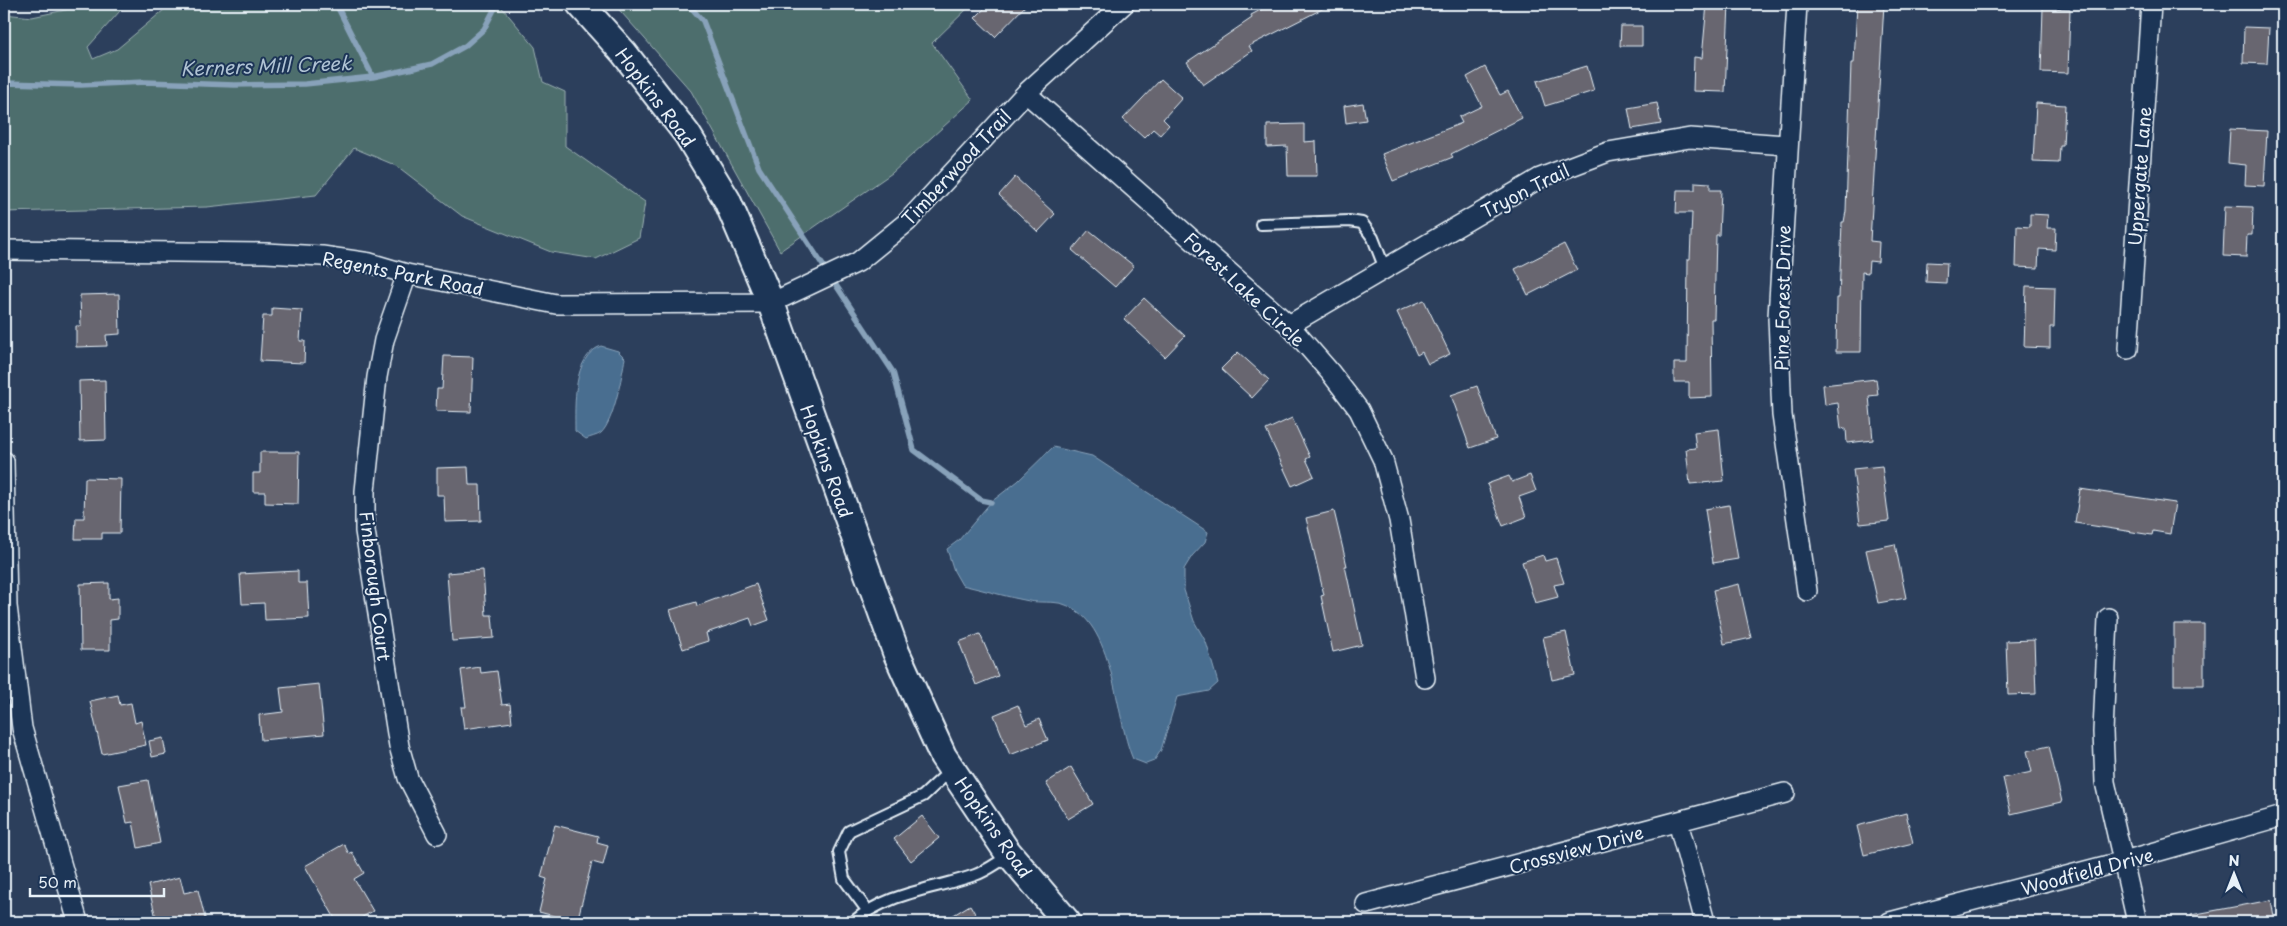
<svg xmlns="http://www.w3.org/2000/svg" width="2287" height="926" font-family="'Playpen Sans',sans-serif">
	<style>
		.green { fill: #4e6e6d; stroke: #9bb0b2 }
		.water { fill: #486e90; stroke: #88a2ba }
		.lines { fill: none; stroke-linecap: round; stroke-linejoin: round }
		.stream { stroke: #88a2ba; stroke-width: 5.5 }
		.building { fill: #676670; stroke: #e8f1f8 }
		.lane-casing { stroke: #e8f1f8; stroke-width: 14 }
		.street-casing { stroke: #e8f1f8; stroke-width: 22 }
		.secondary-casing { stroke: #e8f1f8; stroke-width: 30 }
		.lane { stroke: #1d3557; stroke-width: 10 }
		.street { stroke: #1d3557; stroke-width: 19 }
		.secondary { stroke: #1d3557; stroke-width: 26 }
		.labels { text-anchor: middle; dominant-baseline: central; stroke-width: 4; stroke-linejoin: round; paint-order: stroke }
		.street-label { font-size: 18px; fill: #e8f1f8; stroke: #1d3557 }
		.water-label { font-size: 19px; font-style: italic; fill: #b0c3d4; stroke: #1d3557 }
	</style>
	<rect width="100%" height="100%" fill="#2c3f5c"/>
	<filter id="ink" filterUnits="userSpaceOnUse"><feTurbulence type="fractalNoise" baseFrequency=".02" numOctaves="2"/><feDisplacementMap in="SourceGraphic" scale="10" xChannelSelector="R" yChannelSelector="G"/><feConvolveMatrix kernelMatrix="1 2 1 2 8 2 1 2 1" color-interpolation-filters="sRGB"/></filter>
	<g filter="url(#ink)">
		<path class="green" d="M 73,4 L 124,4 L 120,11 L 88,47 L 93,59 L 117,49 L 171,4 L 499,4 L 535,47 L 543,82 L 565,92 L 565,146 L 645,202 L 639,238 L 596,259 L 551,252 L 462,216 L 397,166 L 354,148 L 316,195 L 207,207 L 4,212 L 4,14 L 32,17 L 70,9 Z
			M 614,4 L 972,4 L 932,43 L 973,100 L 892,173 L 780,251 L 691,91 Z"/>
		<path class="water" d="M 601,346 L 618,351 L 625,358 C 622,375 614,421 601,433 C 597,436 590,437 586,439 L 575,431 C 575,405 572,357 601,346 Z
			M 1053,447 L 1092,456 L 1208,532 L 1205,542 L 1192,556 L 1184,569 L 1184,590 L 1194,621 L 1206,642 L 1218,683 L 1209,691 L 1177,697 L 1161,750 L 1154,761 L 1146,764 L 1133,759 C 1114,716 1116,621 1063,604 C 1053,601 1040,603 1029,601 C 1007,597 984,590 962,585 L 954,571 L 947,549 L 959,540 L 991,502 L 1018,481 Z"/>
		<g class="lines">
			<path class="stream" d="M 336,4 L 373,77
				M 688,4 L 703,21 L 759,168 L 893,372 L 914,450 L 981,500 L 991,502
				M 4,83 L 81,85 L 145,82 L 235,85 L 305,84 L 373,77 L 432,64 L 465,46 L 484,29 L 496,6 L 501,4"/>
		</g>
		<path class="building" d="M 989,4 L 1027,4 L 995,37 L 975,18 Z
			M 1272,4 L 1332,4 L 1249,46 L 1252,51 L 1203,85 L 1187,62 L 1252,18 L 1251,15 Z
			M 1707,4 L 1729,4 L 1725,92 L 1693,91 L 1694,57 L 1702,58 Z
			M 1857,4 L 1884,4 L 1870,241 L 1879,242 L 1878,262 L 1869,261 L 1868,273 L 1862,272 L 1861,352 L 1836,352 L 1837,298 L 1839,298 L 1842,222 L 1844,222 L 1846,211 L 1851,63 L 1854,63 Z
			M 2043,8 L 2070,9 L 2068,73 L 2041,72 Z
			M 1621,26 L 1642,26 L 1642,46 L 1620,46 Z
			M 2244,27 L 2269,28 L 2267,64 L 2243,63 Z
			M 1587,66 L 1594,91 L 1545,106 L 1537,81 Z
			M 1485,67 L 1500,95 L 1508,91 L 1522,118 L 1451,154 L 1453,157 L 1393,181 L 1382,154 L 1462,123 L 1459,117 L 1482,106 L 1467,77 Z
			M 1161,79 L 1182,98 L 1163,119 L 1169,125 L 1160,135 L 1153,129 L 1144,138 L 1123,119 Z
			M 1363,103 L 1366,120 L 1346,123 L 1344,106 Z
			M 1657,103 L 1661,124 L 1632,129 L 1628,108 Z
			M 2036,103 L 2065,105 L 2063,146 L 2060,146 L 2059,163 L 2033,162 Z
			M 1304,124 L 1304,142 L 1316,141 L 1317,176 L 1288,176 L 1287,146 L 1267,147 L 1267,125 Z
			M 2230,129 L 2267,131 L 2264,186 L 2245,185 L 2246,165 L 2228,163 Z
			M 1015,177 L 1055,214 L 1038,232 L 999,195 Z
			M 1695,182 L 1710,183 L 1710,190 L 1721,190 L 1719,235 L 1716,235 L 1714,319 L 1711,319 L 1712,397 L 1689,398 L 1689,382 L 1674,382 L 1674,363 L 1687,363 L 1688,259 L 1690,259 L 1692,213 L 1676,213 L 1677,190 L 1695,190 Z
			M 2225,206 L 2253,207 L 2252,235 L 2247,235 L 2246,257 L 2223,256 Z
			M 2030,214 L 2048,215 L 2047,228 L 2056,228 L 2055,250 L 2039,249 L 2038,268 L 2016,267 L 2017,226 L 2030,227 Z
			M 1089,230 L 1134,266 L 1115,287 L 1072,250 Z
			M 1564,244 L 1577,270 L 1528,295 L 1515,269 Z
			M 1927,262 L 1947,263 L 1946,283 L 1926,282 Z
			M 2026,286 L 2055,287 L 2054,327 L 2050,327 L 2050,348 L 2024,347 Z
			M 119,294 L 120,334 L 106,335 L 107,346 L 76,347 L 76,326 L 81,326 L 80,295 Z
			M 1144,298 L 1185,336 L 1165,357 L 1124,319 Z
			M 1424,300 L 1450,354 L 1428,364 L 1422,352 L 1417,355 L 1397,312 Z
			M 272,308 L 302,310 L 300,341 L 305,341 L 304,363 L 260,361 L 263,316 L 272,316 Z
			M 1238,352 L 1269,380 L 1252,398 L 1221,369 Z
			M 444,356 L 473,357 L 471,412 L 436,411 L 437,389 L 442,389 Z
			M 1876,379 L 1878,395 L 1869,396 L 1873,440 L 1847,443 L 1846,428 L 1841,429 L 1838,403 L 1825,405 L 1823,385 Z
			M 105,380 L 106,440 L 80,441 L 79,381 Z
			M 1477,386 L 1496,439 L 1470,448 L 1451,395 Z
			M 1292,418 L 1310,457 L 1306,459 L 1314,476 L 1292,486 L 1266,430 Z
			M 1719,429 L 1724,481 L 1690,484 L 1686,449 L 1696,448 L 1694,432 Z
			M 260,452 L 299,452 L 298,504 L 265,503 L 265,492 L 253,492 L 253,473 L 260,473 Z
			M 1882,466 L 1889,521 L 1860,524 L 1853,469 Z
			M 468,467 L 469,485 L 480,485 L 481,521 L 445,522 L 444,495 L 437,495 L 437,468 Z
			M 1530,475 L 1536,491 L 1519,497 L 1526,517 L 1503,526 L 1487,484 L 1509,476 L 1512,482 Z
			M 85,478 L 121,479 L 120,533 L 102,533 L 102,539 L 75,539 L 76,518 L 84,518 Z
			M 2080,489 L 2175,503 L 2170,534 L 2153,531 L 2152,535 L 2075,523 Z
			M 1729,505 L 1738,559 L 1713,563 L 1705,509 Z
			M 1334,511 L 1347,566 L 1345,566 L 1362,645 L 1333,652 L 1321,596 L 1324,595 L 1306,518 Z
			M 1895,544 L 1906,598 L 1878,603 L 1866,550 Z
			M 1543,555 L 1545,561 L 1556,558 L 1564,583 L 1554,585 L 1558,597 L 1535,603 L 1522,562 Z
			M 483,570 L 486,615 L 492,615 L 494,638 L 452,641 L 447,573 Z
			M 298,571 L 298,583 L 307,583 L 309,618 L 265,620 L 264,603 L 242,604 L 240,574 Z
			M 109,583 L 109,599 L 118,598 L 118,619 L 110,620 L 110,650 L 81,650 L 80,584 Z
			M 756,584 L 769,620 L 753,626 L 750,618 L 706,633 L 708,641 L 683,649 L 670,610 L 696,602 L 697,606 Z
			M 1739,584 L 1751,638 L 1724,644 L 1713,590 Z
			M 2174,624 L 2204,624 L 2204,685 L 2174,685 Z
			M 1566,632 L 1575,675 L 1552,680 L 1543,637 Z
			M 980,634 L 998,676 L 976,685 L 959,642 Z
			M 2034,640 L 2036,694 L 2008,695 L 2006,641 Z
			M 480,667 L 481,673 L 497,671 L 502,705 L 510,704 L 512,722 L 464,729 L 461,707 L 466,707 L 461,670 Z
			M 319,684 L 324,734 L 261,740 L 259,715 L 283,712 L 280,688 Z
			M 118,695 L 120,705 L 131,703 L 135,723 L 141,721 L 146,745 L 102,754 L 90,701 Z
			M 1018,705 L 1026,725 L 1039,719 L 1048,740 L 1010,755 L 994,715 Z
			M 163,738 L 166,754 L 152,757 L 149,741 Z
			M 2049,746 L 2062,802 L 2011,814 L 2003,778 L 2032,772 L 2027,751 Z
			M 1071,767 L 1093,804 L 1068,819 L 1046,783 Z
			M 148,780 L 160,843 L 138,848 L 133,822 L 127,823 L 119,785 Z
			M 1906,813 L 1913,843 L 1864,855 L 1857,826 Z
			M 922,816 L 939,838 L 911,861 L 894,839 Z
			M 555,825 L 598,836 L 597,842 L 608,845 L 603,865 L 592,862 L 577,922 L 539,912 L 547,879 L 541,877 Z
			M 344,844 L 349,854 L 352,852 L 364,873 L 354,879 L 373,911 L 354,922 L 337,922 L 305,866 Z
			M 180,877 L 184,893 L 198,890 L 206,922 L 157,922 L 148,885 Z
			M 2271,900 L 2275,922 L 2192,922 L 2191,915 Z
			M 970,905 L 980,922 L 942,922 Z"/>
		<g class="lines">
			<g class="lane-casing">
				<path id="lane" d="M 1261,224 L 1349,221 L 1362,223 L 1373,238 L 1385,269
					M 867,910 L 844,879 L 839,852 L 849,831 L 923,796 L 951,770
					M 853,922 C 888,892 932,890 975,875 C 987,871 998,862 1009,856"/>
			</g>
			<g class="street-casing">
				<path id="street" d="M 1797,4 L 1778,317 L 1782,415 L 1807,591
					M 1026,93 L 1289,325 L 1330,372 L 1359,410 L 1383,460 L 1399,520 L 1425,678
					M 4,250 L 266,253 L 322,256 L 370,263 L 407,274 L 556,304 L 771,303 L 858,262 L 907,222 L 1026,93 L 1124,4
					M 407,274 L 384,340 L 377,377 L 365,491 L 365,531 L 399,746 L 408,778 L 437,834
					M 1289,325 L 1540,178 L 1608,152 L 1690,138 L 1787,145
					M 2128,349 L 2151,4
					M 4,461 L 7,606 L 22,728 L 78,922
					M 2108,618 L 2103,732 L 2105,782 L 2137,922
					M 1678,822 L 1705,922
					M 1366,904 L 1785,793
					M 1890,922 L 2124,861 L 2283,816"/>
			</g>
			<g class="secondary-casing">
				<path id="secondary" d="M 580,4 L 624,53 L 687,134 L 727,200 L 771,303 L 896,652 L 943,756 L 1006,850 L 1067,922"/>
			</g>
			<use href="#lane" class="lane"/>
			<use href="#street" class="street"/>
			<use href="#secondary" class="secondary"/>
		</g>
	</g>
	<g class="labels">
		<g class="street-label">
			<text transform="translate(656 97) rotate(53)">Hopkins Road</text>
			<text transform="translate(956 167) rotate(-47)">Timberwood Trail</text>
			<text transform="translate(2139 176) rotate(-86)">Uppergate Lane</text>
			<text transform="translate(1525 190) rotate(-27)">Tryon Trail</text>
			<text transform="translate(403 273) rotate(11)">Regents Park Road</text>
			<text transform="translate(1245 289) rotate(43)">Forest Lake Circle</text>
			<text transform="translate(1782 298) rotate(-89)">Pine Forest Drive</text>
			<text transform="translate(827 461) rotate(70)">Hopkins Road</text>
			<text transform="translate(376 586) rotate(83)">Finborough Court</text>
			<text transform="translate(994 827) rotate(55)">Hopkins Road</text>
			<text transform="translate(1576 849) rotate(-15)">Crossview Drive</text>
			<text transform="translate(2087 871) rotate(-15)">Woodfield Drive</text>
		</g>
		<g class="water-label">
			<text transform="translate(266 65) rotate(-2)">Kerners Mill Creek</text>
		</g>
	</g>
	<rect width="2287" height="926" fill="none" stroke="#1d3557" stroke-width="20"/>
	<rect x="10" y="10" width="2267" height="906" fill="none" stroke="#e8f1f8" stroke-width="2" filter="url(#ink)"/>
	<g transform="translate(2234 874)" stroke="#1d3557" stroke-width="4" paint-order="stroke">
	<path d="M0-4L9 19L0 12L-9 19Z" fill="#e8f1f8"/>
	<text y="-8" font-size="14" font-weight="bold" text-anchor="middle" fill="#e8f1f8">N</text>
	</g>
	<path d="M30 888v8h134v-8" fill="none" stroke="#e8f1f8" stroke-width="2.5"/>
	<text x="38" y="888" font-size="15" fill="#e8f1f8" stroke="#1d3557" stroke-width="4" paint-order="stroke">50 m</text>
</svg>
